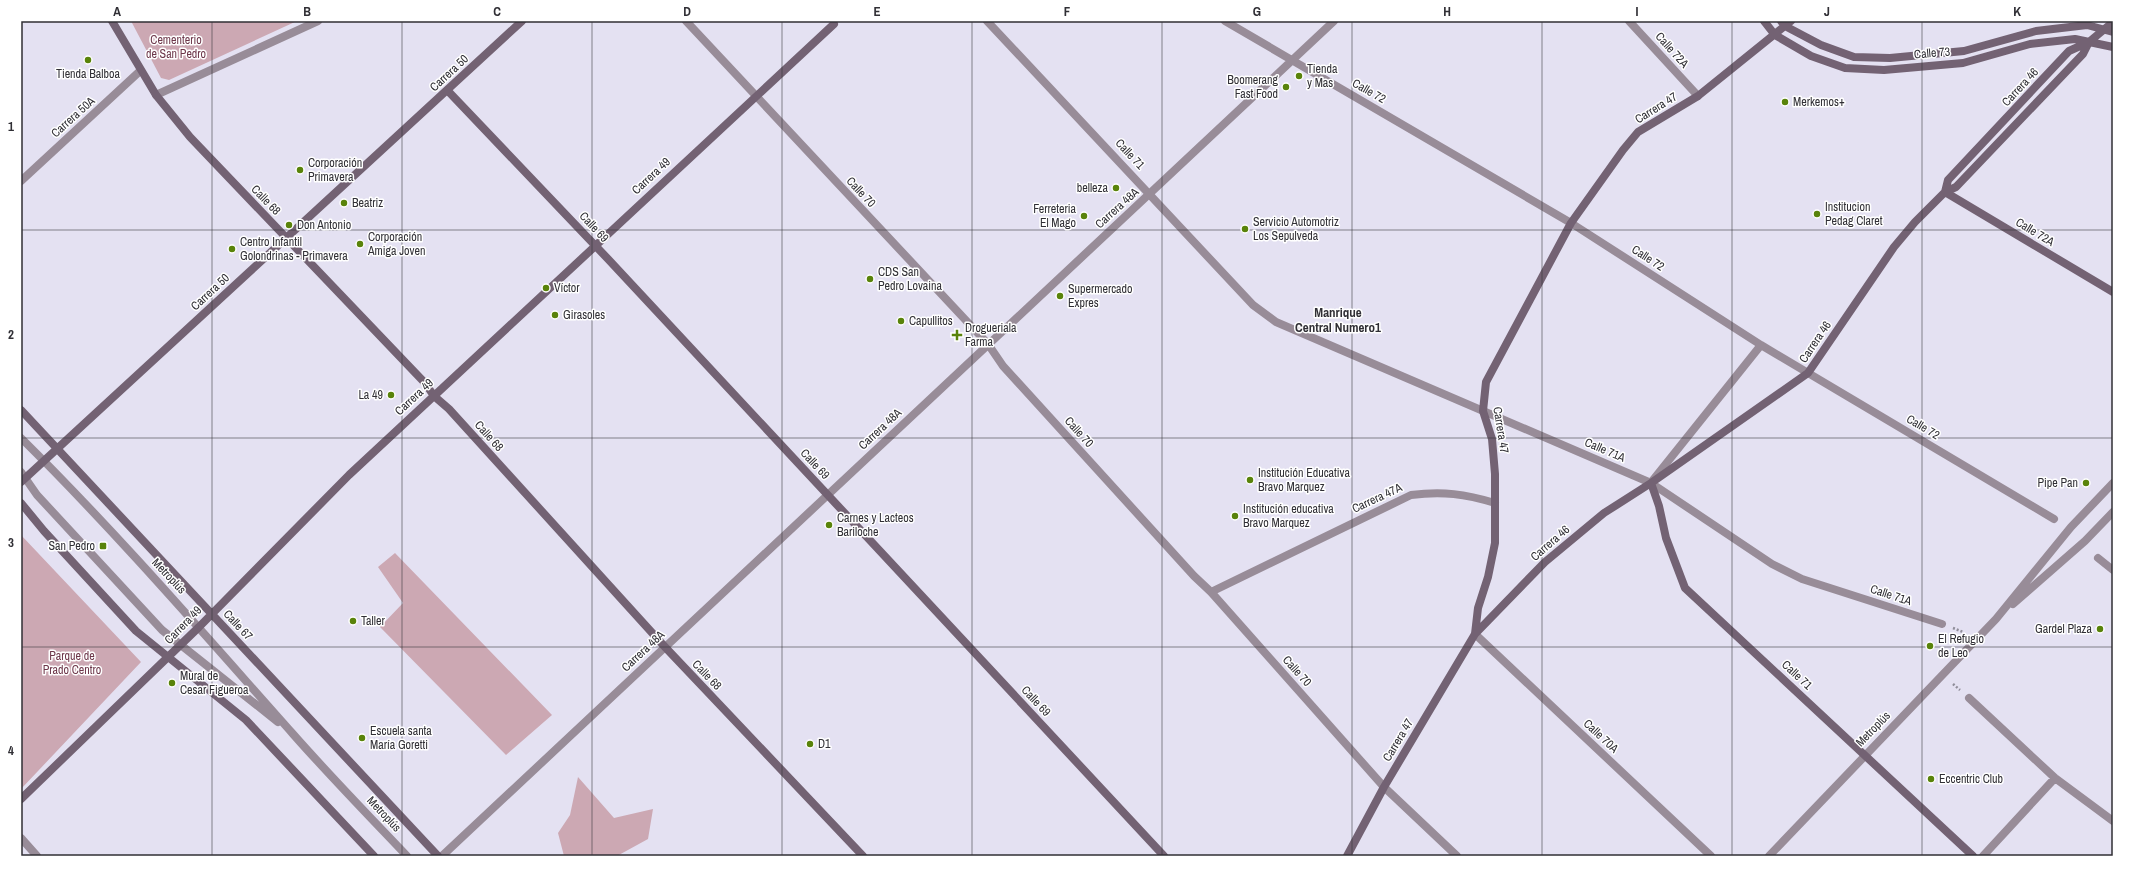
<svg xmlns="http://www.w3.org/2000/svg" width="2134" height="877" font-family="'Archivo Narrow',sans-serif">
	<style>
		.green { fill: #cca8b3 }
		.lines { fill: none; stroke-linecap: round; stroke-linejoin: round }
		.path { stroke: #8f8d99; stroke-width: 2.5; stroke-dasharray: 2 2; stroke-linecap: butt }
		.lane { stroke: #988c98; stroke-width: 8 }
		.street { stroke: #988c98; stroke-width: 8 }
		.secondary { stroke: #736273; stroke-width: 8 }
		.grid { fill: none; stroke: #302f35; stroke-width: 1; stroke-opacity: 0.55 }
		.poi-dot { fill: #59830a; stroke: #fff; stroke-width: 1.5 }
		.labels { text-anchor: middle; dominant-baseline: central; stroke-width: 3; stroke-linejoin: round; paint-order: stroke }
		.park-label { font-size: 12px; fill: #6d374a; stroke: #fff }
		.street-label { font-size: 12px; fill: #302f35; stroke: #fff }
		.poi-label { font-size: 12px; fill: #302f35; stroke: #fff; text-anchor: start }
		.neighbourhood-label { font-size: 13px; font-weight: bold; fill: #302f35; stroke: #fff }
		.neatline { fill: none; stroke: #302f35; stroke-width: 1.5 }
		.grid-label { font-size: 13px; text-anchor: middle; font-weight: bold; fill: #302f35 }
	</style>
	<rect width="100%" height="100%" fill="#e4e1f2"/>
	<path class="green" d="M 131,21 L 297,21 L 169,80 L 161,78 Z
		M 21,535 L 141,662 L 21,789 Z
		M 395,553 L 552,715 L 506,755 L 380,627 L 403,603 L 378,567 Z
		M 578,777 L 614,818 L 653,809 L 648,839 L 617,856 L 564,856 L 558,833 L 570,815 Z"/>
	<g class="lines">
		<path class="path" d="M 1953,628 L 1963,632
			M 1953,684 L 1960,690"/>
		<path class="lane" d="M 156,95 L 318,21
			M 21,438 C 116,532 204,634 293,734 C 330,776 369,816 407,856
			M 21,472 L 37,495 L 162,630 L 278,722
			M 2013,604 L 2085,541 L 2113,512
			M 1769,856 L 1996,619 L 2071,527 L 2113,483"/>
		<path class="street" d="M 686,21 L 988,344 L 1003,366 L 1194,576 L 1211,592 L 1384,787 L 1457,856
			M 987,21 L 1253,305 L 1276,322 L 1651,483 L 1772,564 L 1802,579 L 1942,624
			M 1225,21 L 1571,223 L 1761,345 L 2054,519
			M 1629,21 L 1698,96
			M 21,181 L 140,71
			M 1653,480 L 1761,345
			M 2098,558 L 2113,570
			M 1211,592 L 1411,495 C 1443,491 1465,494 1495,503
			M 1475,634 L 1711,856
			M 1969,698 L 2055,778 L 2113,821
			M 21,838 L 37,856
			M 442,856 L 1334,21
			M 1983,856 L 2055,778"/>
		<path class="secondary" d="M 112,21 L 156,95 L 190,137 L 425,383 L 434,396 L 449,409 L 665,647 L 863,856
			M 1764,21 L 1775,35 L 1811,56 L 1845,68 L 1884,70 L 1963,63 L 2030,44 L 2075,39 L 2113,47
			M 1781,21 L 1785,26 L 1821,45 L 1854,57 L 1890,58 L 1964,51 L 2036,31 L 2087,25 L 2113,32
			M 448,91 L 608,259 L 1164,856
			M 1945,192 L 1948,180 L 2069,51 L 2089,42 L 2113,22
			M 1945,192 L 2113,292
			M 21,410 L 438,856
			M 21,482 L 522,21
			M 1651,483 L 1659,506 L 1666,538 L 1685,588 L 1973,856
			M 21,503 L 44,531 L 136,631 L 246,720 L 374,856
			M 1475,634 L 1545,562 L 1604,513 L 1651,483 L 1808,373 L 1894,247 L 1915,222 L 1945,192 L 1956,187 L 2083,54 L 2089,42
			M 21,799 L 199,627 L 349,475 L 834,24
			M 1347,856 L 1384,787 L 1475,634 L 1478,608 L 1488,577 L 1495,543 L 1495,474 L 1492,439 L 1483,411 L 1486,382 L 1571,223 L 1623,150 L 1638,132 L 1698,96 L 1791,21"/>
	</g>
	<path class="grid" d="M 212,21 L 212,856M 402,21 L 402,856M 592,21 L 592,856M 782,21 L 782,856M 972,21 L 972,856M 1162,21 L 1162,856M 1352,21 L 1352,856M 1542,21 L 1542,856M 1732,21 L 1732,856M 1922,21 L 1922,856M 21,230 L 2113,230M 21,438 L 2113,438M 21,647 L 2113,647"/>
	<g class="poi-dot">
		<circle cx="88" cy="60" r="4"/>
		<circle cx="1299" cy="76" r="4"/>
		<circle cx="1286" cy="87" r="4"/>
		<circle cx="1785" cy="102" r="4"/>
		<circle cx="300" cy="170" r="4"/>
		<circle cx="1116" cy="188" r="4"/>
		<circle cx="344" cy="203" r="4"/>
		<circle cx="1817" cy="214" r="4"/>
		<circle cx="1084" cy="216" r="4"/>
		<circle cx="289" cy="225" r="4"/>
		<circle cx="1245" cy="229" r="4"/>
		<circle cx="360" cy="244" r="4"/>
		<circle cx="232" cy="249" r="4"/>
		<circle cx="870" cy="279" r="4"/>
		<circle cx="546" cy="288" r="4"/>
		<circle cx="1060" cy="296" r="4"/>
		<circle cx="555" cy="315" r="4"/>
		<circle cx="901" cy="321" r="4"/>
		<path d="M955 329h4v4h4v4h-4v4h-4v-4h-4v-4h4z"/>
		<circle cx="391" cy="395" r="4"/>
		<circle cx="1250" cy="480" r="4"/>
		<circle cx="2086" cy="483" r="4"/>
		<circle cx="1235" cy="516" r="4"/>
		<circle cx="829" cy="525" r="4"/>
		<rect x="99" y="542" width="8" height="8" rx="2"/>
		<circle cx="353" cy="621" r="4"/>
		<circle cx="2100" cy="629" r="4"/>
		<circle cx="1930" cy="646" r="4"/>
		<circle cx="172" cy="683" r="4"/>
		<circle cx="362" cy="738" r="4"/>
		<circle cx="810" cy="744" r="4"/>
		<circle cx="1931" cy="779" r="4"/>
	</g>
	<g class="labels">
		<g class="park-label">
			<text x="176" y="40">Cementerio<tspan x="176" dy="14">de San Pedro</tspan></text>
			<text x="72" y="656">Parque de<tspan x="72" dy="14">Prado Centro</tspan></text>
		</g>
		<g class="street-label">
			<text transform="translate(1672 50) rotate(48)">Calle 72A</text>
			<text transform="translate(1932 53) rotate(-5)">Calle 73</text>
			<text transform="translate(449 73) rotate(-43)">Carrera 50</text>
			<text transform="translate(2020 87) rotate(-47)">Carrera 46</text>
			<text transform="translate(1369 91) rotate(30)">Calle 72</text>
			<text transform="translate(1656 108) rotate(-32)">Carrera 47</text>
			<text transform="translate(73 117) rotate(-42)">Carrera 50A</text>
			<text transform="translate(1130 154) rotate(47)">Calle 71</text>
			<text transform="translate(651 176) rotate(-43)">Carrera 49</text>
			<text transform="translate(861 192) rotate(47)">Calle 70</text>
			<text transform="translate(266 200) rotate(46)">Calle 68</text>
			<text transform="translate(1117 208) rotate(-42)">Carrera 48A</text>
			<text transform="translate(594 227) rotate(47)">Calle 69</text>
			<text transform="translate(2035 232) rotate(31)">Calle 72A</text>
			<text transform="translate(1648 258) rotate(33)">Calle 72</text>
			<text transform="translate(210 292) rotate(-43)">Carrera 50</text>
			<text transform="translate(1815 342) rotate(-56)">Carrera 46</text>
			<text transform="translate(414 397) rotate(-43)">Carrera 49</text>
			<text transform="translate(1923 427) rotate(31)">Calle 72</text>
			<text transform="translate(880 429) rotate(-43)">Carrera 48A</text>
			<text transform="translate(1501 430) rotate(81)">Carrera 47</text>
			<text transform="translate(1079 432) rotate(48)">Calle 70</text>
			<text transform="translate(489 436) rotate(48)">Calle 68</text>
			<text transform="translate(1605 450) rotate(23)">Calle 71A</text>
			<text transform="translate(815 464) rotate(47)">Calle 69</text>
			<text transform="translate(1377 498) rotate(-25)">Carrera 47A</text>
			<text transform="translate(1550 543) rotate(-41)">Carrera 46</text>
			<text transform="translate(169 576) rotate(47)">Metroplús</text>
			<text transform="translate(1891 595) rotate(18)">Calle 71A</text>
			<text transform="translate(183 625) rotate(-46)">Carrera 49</text>
			<text transform="translate(238 625) rotate(47)">Calle 67</text>
			<text transform="translate(643 651) rotate(-43)">Carrera 48A</text>
			<text transform="translate(1297 671) rotate(48)">Calle 70</text>
			<text transform="translate(707 675) rotate(46)">Calle 68</text>
			<text transform="translate(1797 675) rotate(43)">Calle 71</text>
			<text transform="translate(1036 701) rotate(47)">Calle 69</text>
			<text transform="translate(1873 729) rotate(-46)">Metroplús</text>
			<text transform="translate(1601 736) rotate(43)">Calle 70A</text>
			<text transform="translate(1398 740) rotate(-59)">Carrera 47</text>
			<text transform="translate(384 814) rotate(47)">Metroplús</text>
		</g>
		<g class="poi-label">
			<text x="1307" y="69">Tienda<tspan x="1307" dy="14">y Mas</tspan></text>
			<text x="88" y="74" text-anchor="middle">Tienda Balboa</text>
			<text x="1278" y="80" text-anchor="end">Boomerang<tspan x="1278" dy="14">Fast Food</tspan></text>
			<text x="1793" y="102">Merkemos+</text>
			<text x="308" y="163">Corporación<tspan x="308" dy="14">Primavera</tspan></text>
			<text x="1108" y="188" text-anchor="end">belleza</text>
			<text x="352" y="203">Beatriz</text>
			<text x="1825" y="207">Institucion<tspan x="1825" dy="14">Pedag Claret</tspan></text>
			<text x="1076" y="209" text-anchor="end">Ferreteria<tspan x="1076" dy="14">El Mago</tspan></text>
			<text x="1253" y="222">Servicio Automotriz<tspan x="1253" dy="14">Los Sepulveda</tspan></text>
			<text x="297" y="225">Don Antonio</text>
			<text x="368" y="237">Corporación<tspan x="368" dy="14">Amiga Joven</tspan></text>
			<text x="240" y="242">Centro Infantil<tspan x="240" dy="14">Golondrinas - Primavera</tspan></text>
			<text x="878" y="272">CDS San<tspan x="878" dy="14">Pedro Lovaina</tspan></text>
			<text x="554" y="288">Víctor</text>
			<text x="1068" y="289">Supermercado<tspan x="1068" dy="14">Expres</tspan></text>
			<text x="563" y="315">Girasoles</text>
			<text x="909" y="321">Capullitos</text>
			<text x="965" y="328">Drogueriala<tspan x="965" dy="14">Farma</tspan></text>
			<text x="383" y="395" text-anchor="end">La 49</text>
			<text x="1258" y="473">Institución Educativa<tspan x="1258" dy="14">Bravo Marquez</tspan></text>
			<text x="2078" y="483" text-anchor="end">Pipe Pan</text>
			<text x="1243" y="509">Institución educativa<tspan x="1243" dy="14">Bravo Marquez</tspan></text>
			<text x="837" y="518">Carnes y Lacteos<tspan x="837" dy="14">Bariloche</tspan></text>
			<text x="95" y="546" text-anchor="end">San Pedro</text>
			<text x="361" y="621">Taller</text>
			<text x="2092" y="629" text-anchor="end">Gardel Plaza</text>
			<text x="1938" y="639">El Refugio<tspan x="1938" dy="14">de Leo</tspan></text>
			<text x="180" y="676">Mural de<tspan x="180" dy="14">Cesar Figueroa</tspan></text>
			<text x="370" y="731">Escuela santa<tspan x="370" dy="14">María Goretti</tspan></text>
			<text x="818" y="744">D1</text>
			<text x="1939" y="779">Eccentric Club</text>
		</g>
		<g class="neighbourhood-label">
			<text x="1338" y="312">Manrique<tspan x="1338" dy="15">Central Numero1</tspan></text>
		</g>
	</g>
	<rect width="2134" height="877" fill="none" stroke="#ffffff" stroke-width="44"/>
	<rect x="22" y="22" width="2090" height="833" class="neatline"/>
	<g class="grid-label">
		<text x="117" y="16">A</text>
		<text x="307" y="16">B</text>
		<text x="497" y="16">C</text>
		<text x="687" y="16">D</text>
		<text x="877" y="16">E</text>
		<text x="1067" y="16">F</text>
		<text x="1257" y="16">G</text>
		<text x="1447" y="16">H</text>
		<text x="1637" y="16">I</text>
		<text x="1827" y="16">J</text>
		<text x="2017" y="16">K</text>
		<text x="11" y="131">1</text>
		<text x="11" y="339">2</text>
		<text x="11" y="547">3</text>
		<text x="11" y="755">4</text>
	</g>
</svg>
